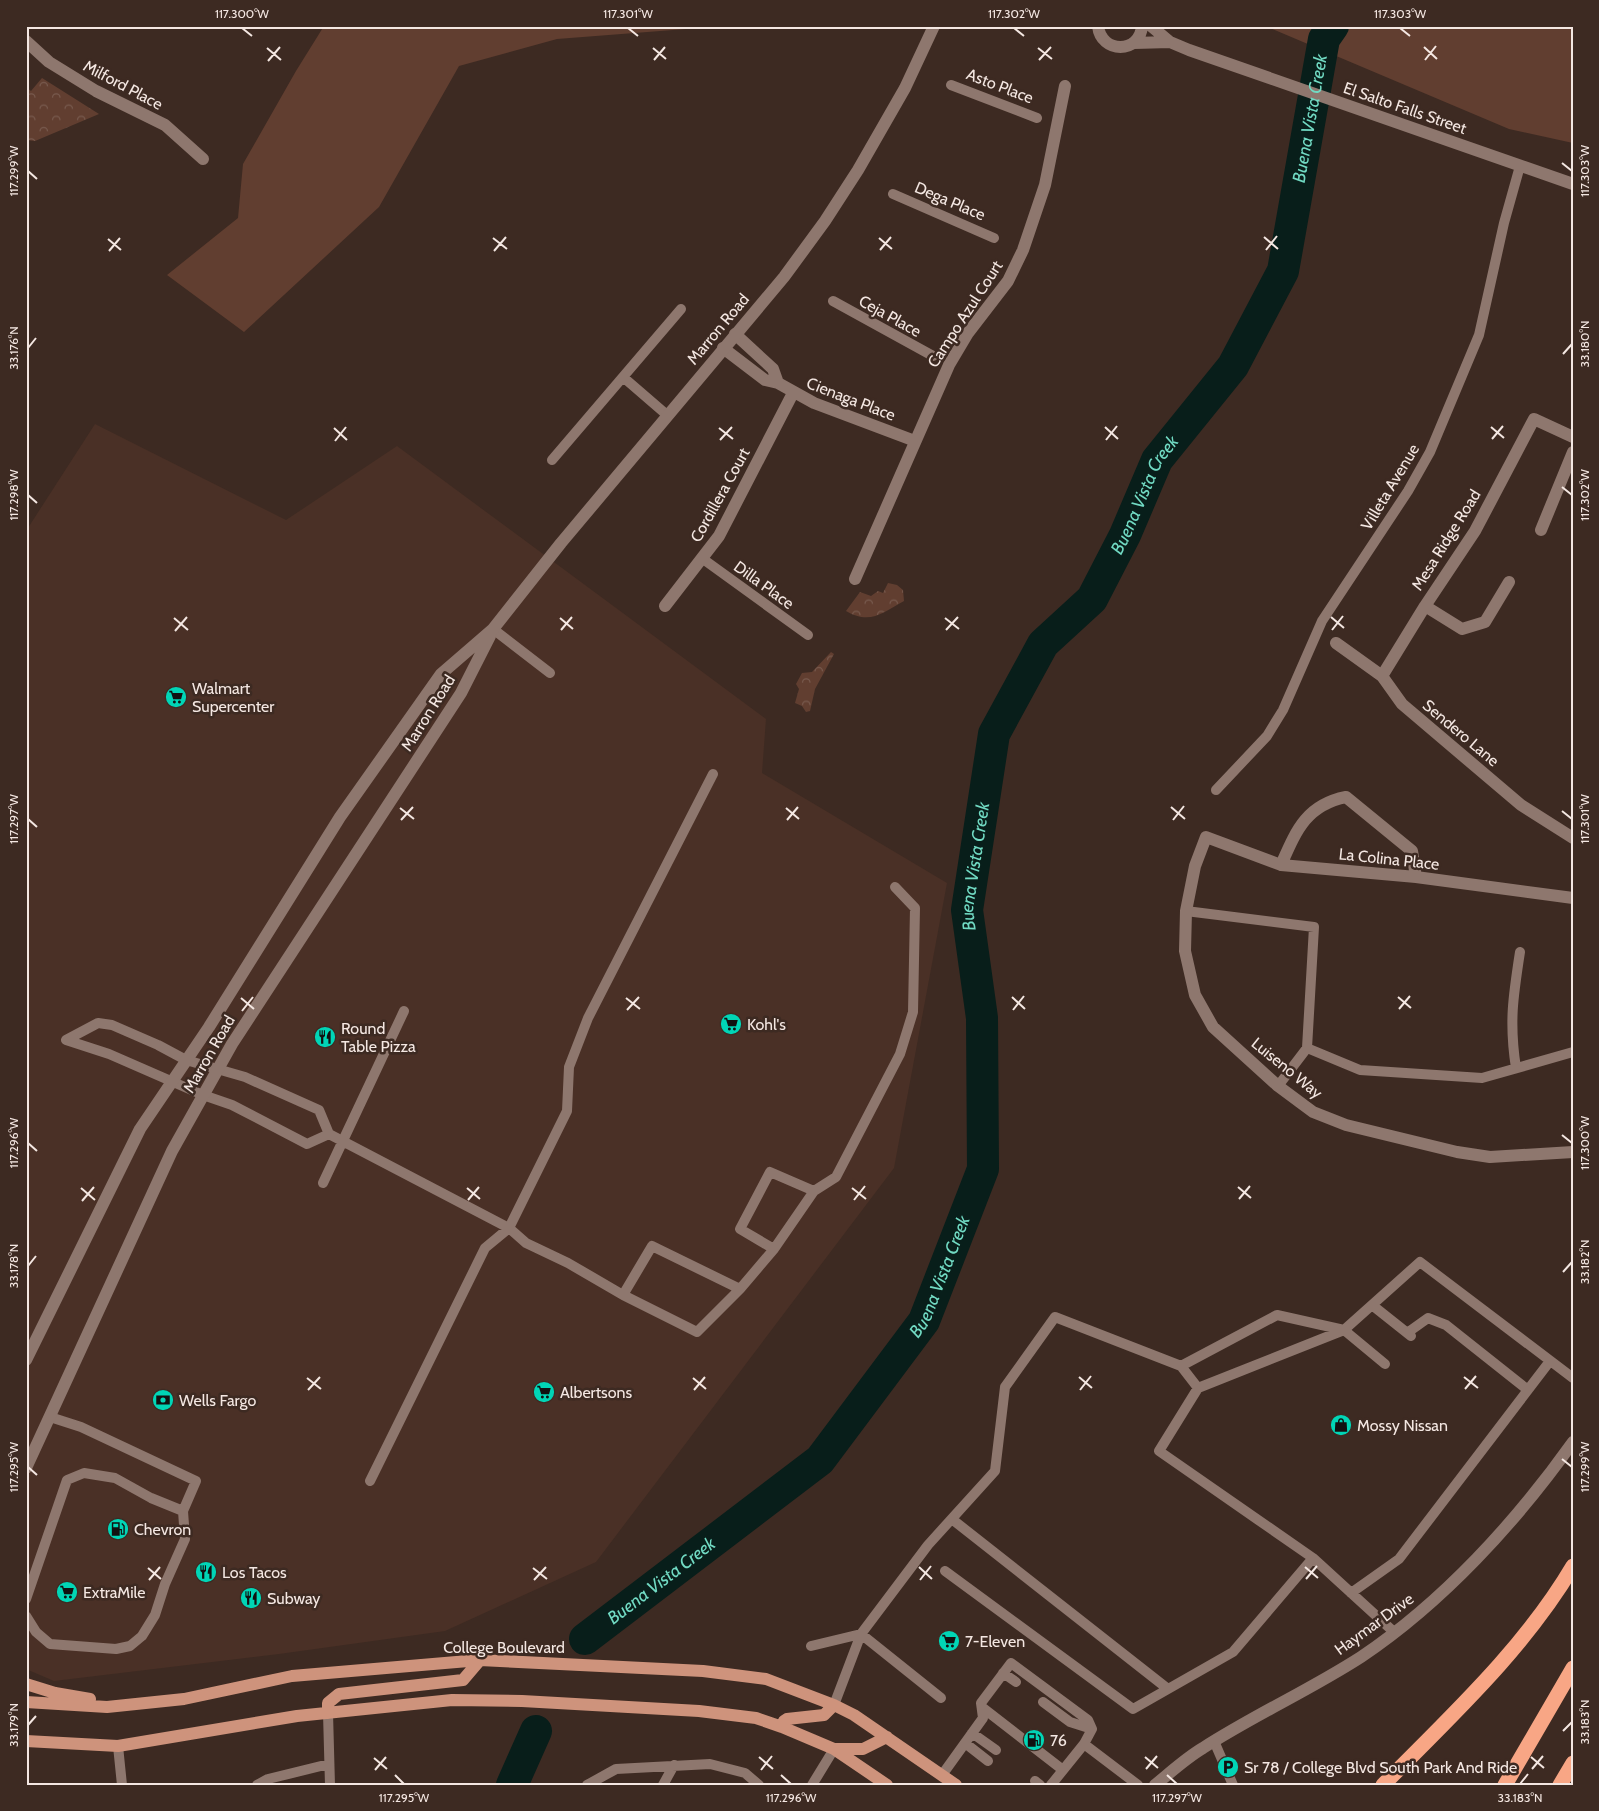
<svg xmlns="http://www.w3.org/2000/svg" width="1599" height="1811" font-family="Cabin,sans-serif">
	<style>
		.built { fill: #4a3026 }
		.green { fill: #613e30 }
		.park { fill: url(#park-crowns) }
		.lines { fill: none; stroke-linecap: round; stroke-linejoin: round }
		.river { stroke: #081e1a; stroke-width: 32 }
		.lane { stroke: #8e776e; stroke-width: 10 }
		.street { stroke: #8e776e; stroke-width: 12 }
		.secondary { stroke: #8e776e; stroke-width: 12 }
		.primary { stroke: #ce937c; stroke-width: 12 }
		.highway { stroke: #f8a685; stroke-width: 15 }
		.ticks { fill: none; stroke: #f4e7e2; stroke-width: 2 }
		.labels { text-anchor: middle; dominant-baseline: central; stroke-width: 5; stroke-linejoin: round; paint-order: stroke }
		.street-label { font-size: 16px; fill: #f4e7e2; stroke: #3d2a22 }
		.poi-label { font-size: 16px; fill: #f4e7e2; stroke: #3d2a22; text-anchor: start }
		.water-label { font-size: 18px; font-style: italic; fill: #71dac3; stroke: #3d2a22 }
		.neatline { fill: none; stroke: #f4e7e2; stroke-width: 2 }
		.ticks-label { font-size: 12px; text-anchor: middle; fill: #f4e7e2 }
	</style>
	<defs>
		<pattern id="park-crowns" width="20" height="18" patternUnits="userSpaceOnUse" patternTransform="scale(1.25)"><rect width="20" height="18" fill="#613e30"/><path d="M2 6a3 3 0 1 1 6 0M12 15a3 3 0 1 1 6 0" fill="none" stroke="#785a4e"/></pattern>
	</defs>
	<rect width="100%" height="100%" fill="#3d2a22"/>
	<path class="built" d="M 95,424 L 286,520 L 397,446 L 766,719 L 762,773 L 947,883 L 894,1168 L 596,1562 L 445,1631 L 279,1654 L 54,1681 L 26,1669 L 26,531 Z"/>
	<path class="green" d="M 324,26 L 688,26 L 686,29 L 557,39 L 459,66 L 379,207 L 244,332 L 167,275 L 238,218 L 243,164 L 296,71 Z
		M 1265,26 L 1573,26 L 1573,143 L 1509,129 Z"/>
	<path class="park" d="M 42,78 L 99,114 L 35,141 L 26,140 L 26,87 L 31,91 Z
		M 888,583 L 897,585 L 903,590 L 904,601 C 882,613 870,625 846,611 L 860,592 L 871,596 L 878,591 L 883,593 Z
		M 831,652 L 834,654 L 815,689 L 810,711 L 806,712 L 802,706 L 795,703 L 799,689 L 796,684 L 802,673 L 812,672 Z"/>
	<g class="lines">
		<g class="river">
			<path id="s1" d="M 585,1639 L 820,1460 L 924,1321 L 983,1169 L 982,1018 L 967,910 L 994,734 L 1043,644 L 1092,599 L 1125,535 L 1157,460 L 1233,366 L 1283,271 L 1324,39 L 1333,26"/>
			<path d="M 512,1785 L 536,1731"/>
		</g>
		<path class="lane" d="M 951,85 L 1037,118
			M 893,194 L 994,238
			M 833,301 L 933,356
			M 623,377 L 667,415
			M 552,460 L 681,309
			M 703,559 L 808,635
			M 493,629 L 550,673
			M 1216,790 L 1267,736 L 1283,710 L 1322,621 L 1408,491 L 1430,452 L 1479,335 L 1504,223 L 1520,166
			M 1186,911 L 1314,927 L 1307,1048
			M 98,1023 L 112,1025 L 158,1045 L 186,1060 L 245,1077 L 319,1110 L 329,1134 L 307,1144 L 232,1105 L 203,1095 L 109,1054 L 66,1040 Z
			M 1516,1068 C 1509,1023 1513,997 1520,952
			M 1278,1086 L 1307,1048 L 1360,1070 L 1482,1078 L 1573,1052
			M 329,1134 L 509,1228 L 526,1243 L 568,1263 L 623,1295 L 697,1332 L 740,1289 L 774,1249 L 814,1191 L 836,1177 L 900,1054 L 913,1012 L 915,908 L 895,887
			M 323,1183 L 404,1011
			M 774,1249 L 740,1229 L 770,1172 L 814,1191
			M 623,1295 L 652,1246 L 740,1289
			M 1372,1305 L 1411,1336
			M 1407,1333 L 1428,1318 L 1446,1325 L 1528,1390
			M 1181,1366 L 1198,1388 L 1159,1451 L 1313,1558
			M 1198,1388 L 1344,1330 L 1385,1364
			M 370,1481 L 485,1248 L 509,1228 L 567,1111 L 569,1067 L 588,1018 L 713,774
			M 953,1520 L 1168,1689
			M 945,1571 L 1133,1709 L 1233,1652 L 1313,1558 L 1394,1632
			M 1351,1593 L 1399,1559 L 1550,1361
			M 26,1599 L 67,1480 L 84,1473 L 115,1478 L 151,1498 L 183,1511
			M 26,1616 L 36,1632 L 50,1644 L 116,1649 L 130,1646 L 142,1636 L 155,1615 L 165,1584 L 185,1539 L 183,1511 L 196,1481 L 81,1427 L 50,1417
			M 811,1646 L 861,1634 L 941,1698
			M 1003,1673 L 1016,1682
			M 1043,1702 L 1070,1722 L 1092,1729
			M 834,1705 L 861,1634 L 928,1545 L 995,1471 L 1005,1387 L 1055,1317 L 1181,1366 L 1277,1315 L 1344,1330 L 1420,1262 L 1573,1378
			M 983,1708 L 1063,1770
			M 328,1713 L 330,1785
			M 972,1733 L 996,1750
			M 1214,1741 L 1233,1785
			M 965,1743 L 988,1761
			M 1084,1744 L 1138,1785
			M 118,1746 L 122,1785
			M 942,1775 L 983,1718 L 981,1703 L 1011,1663 L 1088,1720 L 1092,1729 L 1084,1744 L 1051,1785
			M 1035,1781 L 1040,1785
			M 257,1785 L 268,1779 L 329,1764
			M 587,1785 L 616,1769 L 710,1764 L 745,1773 L 759,1785
			M 663,1785 L 674,1765
			M 812,1785 L 834,1749"/>
		<path class="street" d="M 26,41 L 49,62 L 96,91 L 165,125 L 203,159
			M 735,334 L 773,369 L 778,383
			M 723,348 L 765,380 L 778,383 L 814,403 L 915,441
			M 1541,530 L 1573,452
			M 855,579 L 949,365 L 968,333 L 1008,281 L 1023,250 L 1045,185 L 1065,86
			M 665,606 L 719,536 L 793,393
			M 1425,606 L 1462,629 L 1485,622 L 1509,582
			M 1336,643 L 1382,676 L 1402,704 L 1521,805 L 1573,838
			M 1382,676 L 1425,606 L 1475,531 L 1534,419 L 1573,437
			M 1281,865 C 1296,831 1306,805 1346,797 L 1412,851 L 1416,877
			M 1573,898 L 1416,877 L 1281,865 L 1206,837 L 1195,866 L 1186,911 L 1185,951 L 1195,995 L 1213,1027 L 1278,1086 L 1313,1112 L 1346,1125 L 1457,1152 L 1490,1157 L 1573,1152"/>
		<path class="secondary" d="M 1098,26 C 1101,54 1140,54 1142,26
			M 1151,26 L 1170,42 L 1189,50 L 1573,184
			M 1134,43 L 1170,42
			M 26,1360 L 140,1129 L 209,1027 L 340,817 L 441,674 L 493,629 L 561,543 L 784,277 L 825,221 L 858,170 L 905,88 L 934,26
			M 26,1468 L 172,1151 L 232,1044 L 461,693 L 490,636
			M 1155,1785 C 1171,1772 1186,1758 1203,1748 C 1254,1715 1310,1690 1361,1657 C 1443,1602 1516,1522 1573,1442"/>
		<path class="primary" d="M 26,1684 L 55,1693 L 90,1699
			M 26,1702 L 107,1707 L 184,1699 L 292,1676 L 480,1660 L 703,1671 L 766,1679 L 834,1705 L 854,1715 L 956,1785
			M 328,1713 L 328,1703 L 339,1694 L 463,1680 L 480,1660
			M 782,1727 L 784,1721 L 787,1719 L 824,1715 L 834,1705
			M 26,1741 L 118,1746 L 297,1716 L 452,1700 L 522,1701 L 699,1711 L 756,1718 L 782,1727 L 834,1749 L 887,1785
			M 834,1749 L 863,1749 L 887,1737"/>
		<path class="highway" d="M 1383,1785 C 1450,1717 1524,1649 1573,1566
			M 1505,1785 L 1573,1668
			M 1560,1785 L 1573,1763"/>
	</g>
	<path class="ticks" d="M 242,28 L 252,36M 628,28 L 638,36M 1014,28 L 1024,36M 1400,28 L 1410,36M 1424,47 L 1437,59M 267,48 L 281,60M 653,48 L 666,59M 1038,48 L 1052,59M 654,60 L 665,47M 1039,60 L 1051,47M 1425,60 L 1436,46M 268,61 L 280,47M 1562,163 L 1572,171M 28,171 L 37,179M 1264,237 L 1278,249M 493,238 L 507,249M 879,238 L 892,249M 108,239 L 121,250M 880,250 L 891,237M 1266,250 L 1277,236M 109,251 L 120,238M 494,251 L 506,237M 28,348 L 36,338M 1563,354 L 1572,344M 1105,427 L 1118,439M 1491,427 L 1504,438M 334,428 L 347,440M 719,428 L 733,439M 1492,439 L 1503,426M 720,440 L 732,427M 1106,440 L 1117,426M 335,441 L 346,427M 1562,487 L 1572,495M 28,495 L 37,503M 1331,617 L 1344,628M 174,618 L 188,630M 560,618 L 573,629M 945,618 L 959,629M 561,630 L 572,617M 946,630 L 958,617M 1332,630 L 1343,616M 175,631 L 187,617M 1171,807 L 1185,819M 400,808 L 414,819M 786,808 L 799,819M 1562,811 L 1572,819M 28,819 L 37,827M 401,820 L 413,807M 787,820 L 798,807M 1173,820 L 1184,806M 1012,997 L 1025,1009M 1398,997 L 1411,1008M 241,998 L 254,1009M 626,998 L 640,1009M 1399,1009 L 1410,996M 627,1010 L 639,997M 1013,1010 L 1024,996M 242,1011 L 253,997M 1562,1135 L 1572,1143M 28,1143 L 37,1151M 1238,1187 L 1251,1198M 81,1188 L 95,1200M 467,1188 L 480,1199M 852,1188 L 866,1199M 1239,1199 L 1250,1186M 468,1200 L 479,1187M 854,1200 L 865,1186M 82,1201 L 94,1187M 28,1266 L 36,1256M 1563,1272 L 1572,1262M 1079,1377 L 1092,1388M 1464,1377 L 1478,1388M 307,1378 L 321,1389M 693,1378 L 706,1389M 1465,1389 L 1476,1376M 308,1390 L 320,1377M 694,1390 L 705,1377M 1080,1390 L 1091,1376M 1562,1459 L 1572,1467M 28,1467 L 37,1475M 919,1567 L 932,1579M 1305,1567 L 1318,1578M 148,1568 L 161,1579M 533,1568 L 547,1579M 1306,1579 L 1317,1566M 149,1580 L 160,1567M 534,1580 L 546,1567M 920,1580 L 931,1566M 28,1725 L 36,1716M 1563,1731 L 1572,1722M 759,1757 L 773,1769M 1145,1757 L 1158,1768M 1531,1757 L 1544,1768M 374,1758 L 387,1769M 1146,1769 L 1157,1756M 1532,1769 L 1543,1756M 375,1770 L 386,1757M 761,1770 L 772,1756M 395,1775 L 404,1784M 781,1775 L 791,1784M 1167,1775 L 1177,1784M 1520,1784 L 1528,1774"/>
	<defs>
		<g id="supermarket-disc" transform="scale(1.125)"><circle r="9.5" fill="#01d5b6" stroke="#3d2a22"/><path d="M-6-5.5h2.5l.6 2H6L4.5 2H-2.5L-4.4-4H-6ZM-1.5 3.2a1.3 1.3 0 1 0 .1 0ZM3 3.2a1.3 1.3 0 1 0 .1 0Z" fill="#111"/></g>
		<g id="restaurant-disc" transform="scale(1.125)"><circle r="9.5" fill="#01d5b6" stroke="#3d2a22"/><path d="M-5-6h1v4h1v-4h1v4h1v-4h1v5L-1.5 .5V6h-2V.5L-5-1ZM5-6V6H3V1.5H1.5Q1.5-4 5-6Z" fill="#111"/></g>
		<g id="bank-disc" transform="scale(1.125)"><circle r="9.5" fill="#01d5b6" stroke="#3d2a22"/><path d="M-6-4H6V4H-6ZM0-2.3a2.3 2.3 0 1 0 0 4.6a2.3 2.3 0 1 0 0-4.6Z" fill="#111"/></g>
		<g id="shop-disc" transform="scale(1.125)"><circle r="9.5" fill="#01d5b6" stroke="#3d2a22"/><path d="M-5-2.5h2.3a2.7 3.5 0 0 1 5.4 0H5L5.5 6h-11ZM-1.5-2.5h3a1.5 2.3 0 0 0-3 0Z" fill="#111"/></g>
		<g id="fuel-disc" transform="scale(1.125)"><circle r="9.5" fill="#01d5b6" stroke="#3d2a22"/><path d="M-5.5-6h7V0h2V4h1.3V-2.5L3-4.5l.8-.8L6-3V5H2.5V1h-1V6h-7ZM-4.2-4.7v3.2H.2V-4.7Z" fill="#111"/></g>
		<g id="parking-disc" transform="scale(1.125)"><circle r="9.5" fill="#01d5b6" stroke="#3d2a22"/><path d="M-3.5-5.5H1a3.5 3.5 0 0 1 0 7H-1V5.5H-3.5ZM-1-3.4V-.6H.8a1.4 1.4 0 0 0 0-2.8Z" fill="#111"/></g>
	</defs>
	<g fill-rule="evenodd">
		<use href="#supermarket-disc" x="176" y="697"/>
		<use href="#supermarket-disc" x="731" y="1024"/>
		<use href="#restaurant-disc" x="325" y="1037"/>
		<use href="#supermarket-disc" x="544" y="1392"/>
		<use href="#bank-disc" x="163" y="1400"/>
		<use href="#shop-disc" x="1341" y="1425"/>
		<use href="#fuel-disc" x="118" y="1529"/>
		<use href="#restaurant-disc" x="206" y="1572"/>
		<use href="#supermarket-disc" x="67" y="1592"/>
		<use href="#restaurant-disc" x="251" y="1598"/>
		<use href="#supermarket-disc" x="949" y="1641"/>
		<use href="#fuel-disc" x="1034" y="1740"/>
		<use href="#parking-disc" x="1228" y="1767"/>
	</g>
	<g class="labels">
		<g class="street-label">
			<text transform="translate(123 85) rotate(28)">Milford Place</text>
			<text transform="translate(1000 86) rotate(21)">Asto Place</text>
			<text transform="translate(1405 108) rotate(19)">El Salto Falls Street</text>
			<text transform="translate(950 201) rotate(23)">Dega Place</text>
			<text transform="translate(965 314) rotate(-57)">Campo Azul Court</text>
			<text transform="translate(890 316) rotate(29)">Ceja Place</text>
			<text transform="translate(718 329) rotate(-50)">Marron Road</text>
			<text transform="translate(851 399) rotate(21)">Cienaga Place</text>
			<text transform="translate(1390 487) rotate(-59)">Villeta Avenue</text>
			<text transform="translate(720 495) rotate(-61)">Cordillera Court</text>
			<text transform="translate(1446 540) rotate(-58)">Mesa Ridge Road</text>
			<text transform="translate(764 585) rotate(36)">Dilla Place</text>
			<text transform="translate(428 713) rotate(-58)">Marron Road</text>
			<text transform="translate(1461 733) rotate(40)">Sendero Lane</text>
			<text transform="translate(1389 859) rotate(6)">La Colina Place</text>
			<text transform="translate(209 1054) rotate(-60)">Marron Road</text>
			<text transform="translate(1287 1068) rotate(39)">Luiseno Way</text>
			<text transform="translate(1374 1624) rotate(-36)">Haymar Drive</text>
			<text x="504" y="1647">College Boulevard</text>
		</g>
		<g class="poi-label">
			<text x="192" y="688">Walmart<tspan x="192" dy="18">Supercenter</tspan></text>
			<text x="747" y="1024">Kohl's</text>
			<text x="341" y="1028">Round<tspan x="341" dy="18">Table Pizza</tspan></text>
			<text x="560" y="1392">Albertsons</text>
			<text x="179" y="1400">Wells Fargo</text>
			<text x="1357" y="1425">Mossy Nissan</text>
			<text x="134" y="1529">Chevron</text>
			<text x="222" y="1572">Los Tacos</text>
			<text x="83" y="1592">ExtraMile</text>
			<text x="267" y="1598">Subway</text>
			<text x="965" y="1641">7-Eleven</text>
			<text x="1050" y="1740">76</text>
			<text x="1244" y="1767">Sr 78 / College Blvd South Park And Ride</text>
		</g>
		<g class="water-label">
			<text stroke="none"><textPath href="#s1" startOffset="1776">Buena Vista Creek</textPath></text>
			<text stroke="none"><textPath href="#s1" startOffset="1356">Buena Vista Creek</textPath></text>
			<text stroke="none"><textPath href="#s1" startOffset="936">Buena Vista Creek</textPath></text>
			<text stroke="none"><textPath href="#s1" startOffset="516">Buena Vista Creek</textPath></text>
			<text stroke="none"><textPath href="#s1" startOffset="96">Buena Vista Creek</textPath></text>
		</g>
	</g>
	<rect width="1599" height="1811" fill="none" stroke="#3d2a22" stroke-width="55"/>
	<rect x="28" y="28" width="1544" height="1756" class="neatline"/>
	<g class="ticks-label">
		<text x="242" y="18">117.300°W</text>
		<text x="628" y="18">117.301°W</text>
		<text x="1014" y="18">117.302°W</text>
		<text x="1400" y="18">117.303°W</text>
		<text transform="translate(1585 171) rotate(-90)" y="4">117.303°W</text>
		<text transform="translate(14 171) rotate(-90)" y="4">117.299°W</text>
		<text transform="translate(1585 344) rotate(-90)" y="4">33.180°N</text>
		<text transform="translate(14 348) rotate(-90)" y="4">33.176°N</text>
		<text transform="translate(1585 495) rotate(-90)" y="4">117.302°W</text>
		<text transform="translate(14 495) rotate(-90)" y="4">117.298°W</text>
		<text transform="translate(1585 819) rotate(-90)" y="4">117.301°W</text>
		<text transform="translate(14 819) rotate(-90)" y="4">117.297°W</text>
		<text transform="translate(1585 1143) rotate(-90)" y="4">117.300°W</text>
		<text transform="translate(14 1143) rotate(-90)" y="4">117.296°W</text>
		<text transform="translate(1585 1262) rotate(-90)" y="4">33.182°N</text>
		<text transform="translate(14 1266) rotate(-90)" y="4">33.178°N</text>
		<text transform="translate(1585 1467) rotate(-90)" y="4">117.299°W</text>
		<text transform="translate(14 1467) rotate(-90)" y="4">117.295°W</text>
		<text transform="translate(1585 1722) rotate(-90)" y="4">33.183°N</text>
		<text transform="translate(14 1725) rotate(-90)" y="4">33.179°N</text>
		<text x="404" y="1802">117.295°W</text>
		<text x="791" y="1802">117.296°W</text>
		<text x="1177" y="1802">117.297°W</text>
		<text x="1520" y="1802">33.183°N</text>
	</g>
</svg>
